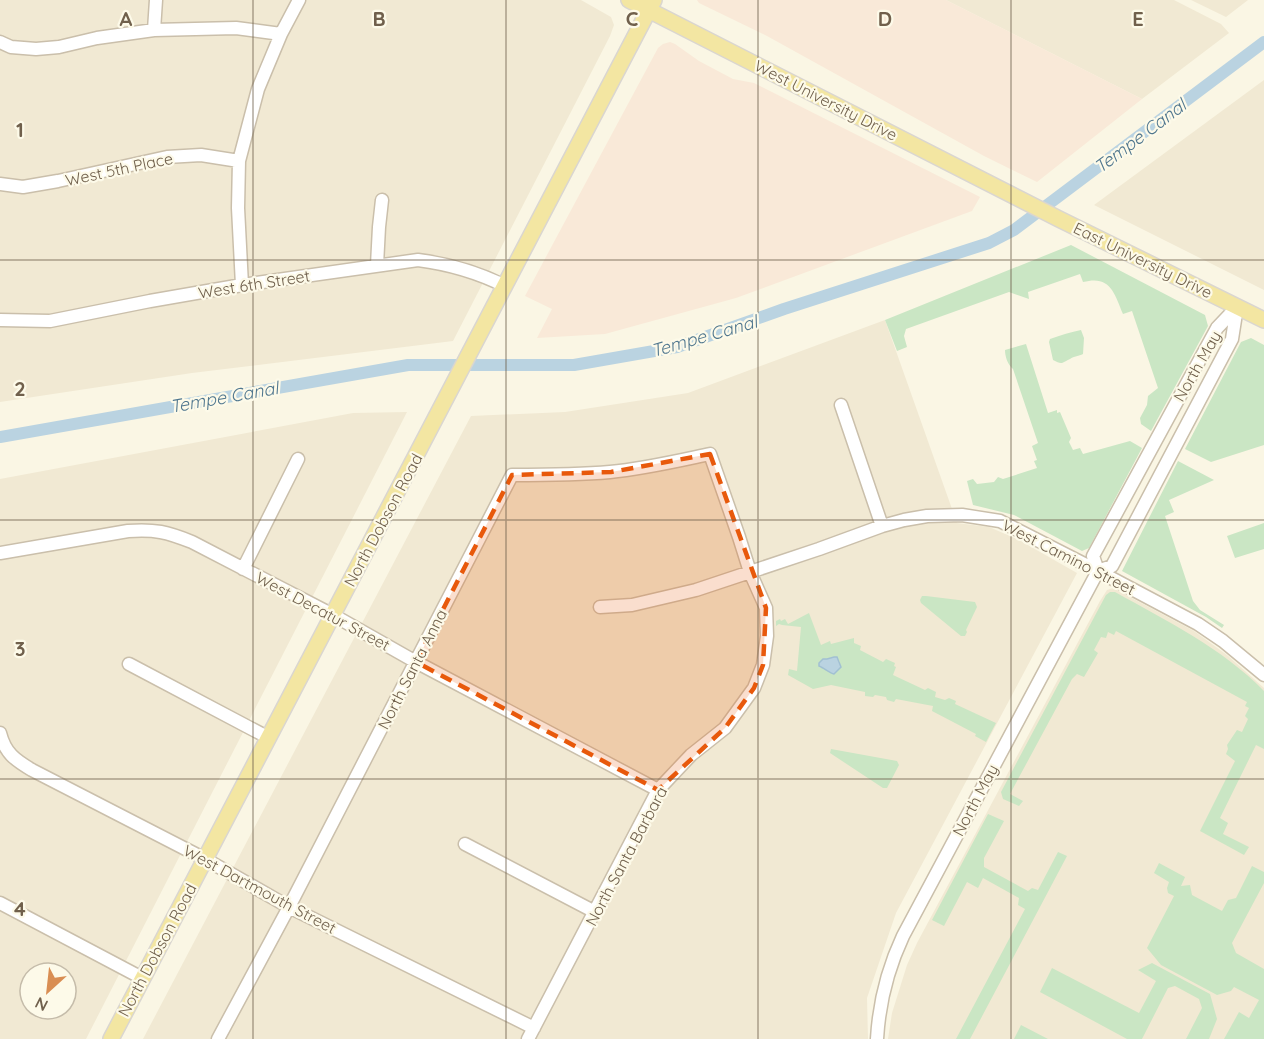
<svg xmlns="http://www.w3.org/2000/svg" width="1264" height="1039" font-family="Quicksand,sans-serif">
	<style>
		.residential { fill: #f1e9d3; fill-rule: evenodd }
		.commercial { fill: #f9e9d8 }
		.green { fill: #cae6c4; fill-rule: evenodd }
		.water { fill: #bad3e1; stroke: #a1c0d2; stroke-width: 1.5 }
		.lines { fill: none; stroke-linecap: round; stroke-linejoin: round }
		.canal { stroke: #bad3e1; stroke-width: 12 }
		.minor-casing { stroke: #cabfab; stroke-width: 15 }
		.major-casing { stroke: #dad6d0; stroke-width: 18 }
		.minor { stroke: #fff; stroke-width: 12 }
		.major { stroke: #f3e6a2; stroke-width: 15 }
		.marked { fill: #e8590c; fill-opacity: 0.2; stroke: #e8590c; stroke-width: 4.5; stroke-dasharray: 12 8; stroke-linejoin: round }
		.grid { fill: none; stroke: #70604c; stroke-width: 1.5; stroke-opacity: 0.55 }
		.labels { text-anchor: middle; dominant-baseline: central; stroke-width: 4.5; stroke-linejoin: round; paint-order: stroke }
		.street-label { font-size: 16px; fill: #70604c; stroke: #fdfae9 }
		.water-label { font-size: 18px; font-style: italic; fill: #4f768e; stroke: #fdfae9 }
		.grid-label { font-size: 20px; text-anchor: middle; font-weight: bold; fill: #70604c; stroke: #fdfae9; stroke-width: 4.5; stroke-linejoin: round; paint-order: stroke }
	</style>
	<rect width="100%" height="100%" fill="#faf6e4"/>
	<path class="residential" d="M 0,0 L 581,0 L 611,17 L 614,25 L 610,36 L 453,341 L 192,373 L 0,402 Z
		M 946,0 L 1174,0 L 1221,24 L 1229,33 L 1142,99 Z
		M 1191,0 L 1248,0 L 1226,17 Z
		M 1264,80 L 1264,290 L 1094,205 Z
		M 885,320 L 957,523 L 989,527 L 1019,540 L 1077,573 L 896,913 L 867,998 L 868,1039 L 143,1039 L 471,416 L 565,412 L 688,393 Z
		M 407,412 L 86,1039 L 0,1039 L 0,479 L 353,413 ZM 30,973 L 66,973 L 66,1009 L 30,1009 Z
		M 1113,588 L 1194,631 L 1227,655 L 1264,688 L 1264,1039 L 888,1039 L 892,1013 L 907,965 L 917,943 L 1100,601 L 1107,590 Z"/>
	<path class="commercial" d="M 697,0 L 946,0 L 1142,99 L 1037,182 L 984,156 L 767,36 L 699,3 Z
		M 670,42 L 675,44 L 699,61 L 733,79 L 754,83 L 980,197 L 972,211 L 736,298 L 605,334 L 537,338 L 552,309 L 525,296 L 658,48 L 663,44 Z"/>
	<path class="green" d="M 1071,245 L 1205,315 L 1208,326 L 1151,431 L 1141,424 L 1140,418 L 1147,405 L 1148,396 L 1158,388 L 1132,311 L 1123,314 C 1114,292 1110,275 1083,282 L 1080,274 L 1028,292 L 1029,299 L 1009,292 L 906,329 L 904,336 L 907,347 L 897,351 L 885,320 Z
		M 1081,330 L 1084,338 L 1083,354 C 1079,356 1074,356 1070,359 C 1062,363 1062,365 1053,360 L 1049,342 L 1050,339 C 1061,335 1071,332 1081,330 Z
		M 1251,338 L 1264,345 L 1264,445 L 1211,462 L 1185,449 L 1241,342 Z
		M 1026,344 L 1048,413 L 1057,410 L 1057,413 L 1060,412 L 1071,438 L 1069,442 L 1073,450 L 1080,448 L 1083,454 L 1130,441 L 1142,448 L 1089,548 L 1082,551 L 1014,515 L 973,505 L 967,481 L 973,479 L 977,484 L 994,482 L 998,477 L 1003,479 L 1037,468 L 1034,461 L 1037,460 L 1032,446 L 1038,443 L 1013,369 C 1008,365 1005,357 1005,350 Z
		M 1178,461 L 1214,480 L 1169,500 L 1174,512 L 1165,516 L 1193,601 L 1200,610 L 1224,625 L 1222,628 L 1206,617 L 1122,571 Z
		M 1264,523 L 1264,549 L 1235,558 L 1227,536 Z
		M 1110,592 L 1115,592 C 1167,621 1222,648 1264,691 L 1264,749 L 1256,745 L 1220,818 L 1228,823 L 1223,834 L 1249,847 L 1244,855 L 1200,831 L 1235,761 L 1226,754 L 1228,749 L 1227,745 L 1237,730 L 1242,732 L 1248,719 L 1245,716 L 1249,708 L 1245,706 L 1247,702 L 1116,631 L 1114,635 L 1108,632 L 1106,638 L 1101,637 L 1094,650 L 1098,653 L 1084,677 L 1077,674 L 1072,679 L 1010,794 L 1023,801 L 1019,806 L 1003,799 L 1001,792 L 1106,595 Z
		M 922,596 L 926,596 L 975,602 L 977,607 L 966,630 L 967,632 L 965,636 L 961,636 L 921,603 L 920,600 Z
		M 809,613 L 821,645 L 830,641 L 831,644 L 854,638 L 854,643 L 861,646 L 860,650 L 883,662 L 886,659 L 895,663 L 894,666 L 896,667 L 893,675 L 925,690 L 928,688 L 936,692 L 935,697 L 945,700 L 949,698 L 956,701 L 955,704 L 996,723 L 986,742 L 975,736 L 976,734 L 932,711 L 933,706 L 896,699 L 894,702 L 887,700 L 886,697 L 875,695 L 873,697 L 865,696 L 865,692 L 831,685 L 813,689 L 788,675 L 789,669 L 797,671 L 801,627 L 782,625 L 779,624 L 776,626 L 776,621 L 780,619 L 781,621 L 785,619 L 788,624 ZM 832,657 L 839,660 L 841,667 L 831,673 L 827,669 L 827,659 Z
		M 831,749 L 897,761 L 899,765 L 887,788 L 883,788 L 830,753 Z
		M 988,814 L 1004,821 L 984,858 L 984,867 L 1028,891 L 1032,888 L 1038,890 L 1058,852 L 1067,856 L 970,1039 L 956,1039 L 1025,909 L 1018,905 L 1019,898 L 983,878 L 978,888 L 967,882 L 944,926 L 932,920 Z
		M 1159,863 L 1185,877 L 1181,886 L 1190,885 L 1192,895 L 1222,911 L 1228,900 L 1236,898 L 1252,866 L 1264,872 L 1264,883 L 1232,943 L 1236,953 L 1264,969 L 1264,1039 L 1224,1039 L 1239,1012 L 1249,1018 L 1259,1000 L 1234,987 L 1231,991 L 1217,995 L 1161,965 L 1147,948 L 1174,896 L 1168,893 L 1167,888 L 1169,882 L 1154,873 Z
		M 1152,963 L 1210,994 L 1217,1019 L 1209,1039 L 1186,1039 L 1202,1008 L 1199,999 L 1175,986 L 1168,988 L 1142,1039 L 1127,1039 L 1040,992 L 1052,968 L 1139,1013 L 1156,981 L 1138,970 Z
		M 1021,1025 L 1048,1039 L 1014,1039 Z"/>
	<path class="water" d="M 834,657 L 837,657 L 841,667 L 834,674 C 830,673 824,668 819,666 L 819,663 L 823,659 L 827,659 Z"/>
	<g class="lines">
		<path class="canal" d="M 0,437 L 408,365 L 574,365 L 677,347 L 784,309 L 989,243 L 1014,230 L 1264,42"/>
		<g class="minor-casing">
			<path id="minor" d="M 154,30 L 156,0
				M 0,42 L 11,47 L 36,49 L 59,47 L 97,38 L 154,30 L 236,28 L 281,34
				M 0,184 L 23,187 L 58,181 L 167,157 L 201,155 L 239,161
				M 377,265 L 379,227 L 382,200
				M 242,285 L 238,208 L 239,161 L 258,89 L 281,34 L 299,0
				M 0,320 L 50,321 L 150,301 L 242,285 L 418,260 C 449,264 477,272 505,286
				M 841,405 L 882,526
				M 0,553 L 128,531 C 155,529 167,532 192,542 L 333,615 L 416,662 L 658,790
				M 243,569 L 298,459
				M 1098,571 L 1093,556 L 1217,328 L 1237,307
				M 600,607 L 632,605 L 696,590 L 819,549 L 882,526 L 904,520 L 927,516 L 962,515 L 1000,521 L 1098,571 L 1198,624 L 1223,641 L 1264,675
				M 129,664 L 269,738
				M 0,733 C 5,753 15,760 32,770 L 205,859 L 289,907 L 534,1028
				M 465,844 L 595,912
				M 0,903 L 142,978
				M 218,1039 L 289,907 L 512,475 C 545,475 577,475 610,472 C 643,469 677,461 710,454 L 739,537 L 750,572 L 766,608 L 767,636 L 763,665 L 754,688 L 725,728 L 691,755 L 658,790 L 528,1039
				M 877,1039 C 879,1004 888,968 903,936 L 1098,571 L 1112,566 L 1232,339 L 1237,307"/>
		</g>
		<g class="major-casing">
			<path id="major" d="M 629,0 L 1059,219 L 1264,320
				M 111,1039 L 654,0"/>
		</g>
		<use href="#minor" class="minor"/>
		<use href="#major" class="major"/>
	</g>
	<path class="marked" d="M 710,454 L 766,608 L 763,665 L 754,688 L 725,728 L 658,790 L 416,662 L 512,475 L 611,472 Z"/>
	<path class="grid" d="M 253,0 L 253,1039M 506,0 L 506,1039M 758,0 L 758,1039M 1011,0 L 1011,1039M 0,260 L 1264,260M 0,520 L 1264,520M 0,779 L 1264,779"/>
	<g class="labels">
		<g class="street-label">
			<text transform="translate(826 100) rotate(27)">West University Drive</text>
			<text transform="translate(119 169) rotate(-12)">West 5th Place</text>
			<text transform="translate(1143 260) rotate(26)">East University Drive</text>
			<text transform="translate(254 284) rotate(-9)">West 6th Street</text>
			<text transform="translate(1197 366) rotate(-60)">North May</text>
			<text transform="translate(383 520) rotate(-62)">North Dobson Road</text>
			<text transform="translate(1069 557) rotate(27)">West Camino Street</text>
			<text transform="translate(323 611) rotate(28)">West Decatur Street</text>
			<text transform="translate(412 669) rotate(-63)">North Santa Anna</text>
			<text transform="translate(975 800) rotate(-62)">North May</text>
			<text transform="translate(626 856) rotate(-62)">North Santa Barbara</text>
			<text transform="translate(260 889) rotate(28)">West Dartmouth Street</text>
			<text transform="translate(157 950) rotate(-62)">North Dobson Road</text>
		</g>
		<g class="water-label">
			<text transform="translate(1140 136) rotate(-37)">Tempe Canal</text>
			<text transform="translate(704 336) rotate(-16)">Tempe Canal</text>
			<text transform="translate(224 397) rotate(-10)">Tempe Canal</text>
		</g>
	</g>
	<g class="grid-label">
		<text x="126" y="26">A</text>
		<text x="379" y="26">B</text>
		<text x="632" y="26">C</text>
		<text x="885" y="26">D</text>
		<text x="1138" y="26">E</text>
		<text x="20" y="137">1</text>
		<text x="20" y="396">2</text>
		<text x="20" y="656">3</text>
		<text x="20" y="916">4</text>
	</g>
	<g transform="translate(48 991) rotate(207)"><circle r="28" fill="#fdfae9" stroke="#c5bcaa" stroke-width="1.5"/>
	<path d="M0-4.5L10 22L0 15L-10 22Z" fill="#d98e53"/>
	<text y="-9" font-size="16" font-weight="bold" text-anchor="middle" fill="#70604c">N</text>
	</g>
</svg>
